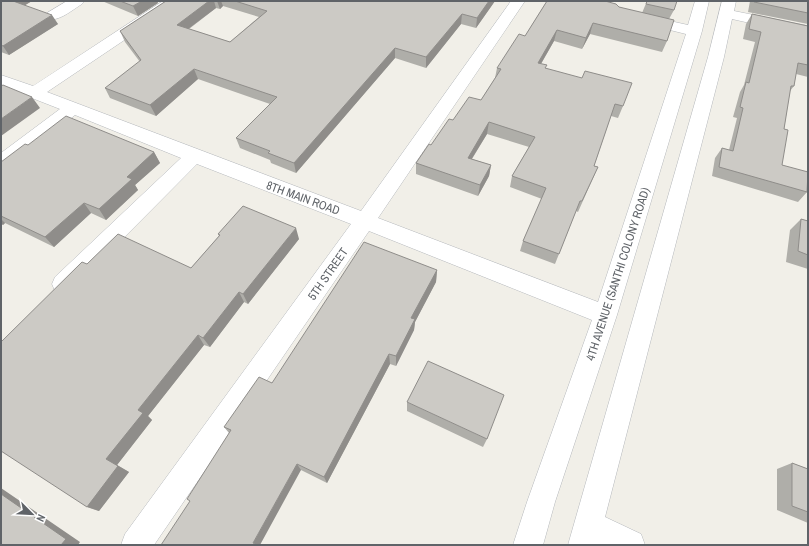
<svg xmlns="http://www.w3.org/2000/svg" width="809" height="546" font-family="'Archivo Narrow',sans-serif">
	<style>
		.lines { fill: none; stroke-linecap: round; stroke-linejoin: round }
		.minor-casing { stroke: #b5b8bc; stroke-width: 1 }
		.minor { fill: #fff; fill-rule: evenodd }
		.wall { fill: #afaea9; fill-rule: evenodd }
		.shaded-wall { fill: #8f8d8a }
		.building { fill: #cccac5; stroke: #8f8d8a }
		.labels { text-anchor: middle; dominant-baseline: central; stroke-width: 3; stroke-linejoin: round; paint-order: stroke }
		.street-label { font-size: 12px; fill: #5f6368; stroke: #fff }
	</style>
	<rect width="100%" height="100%" fill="#f1efe8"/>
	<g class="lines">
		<g class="minor-casing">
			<path id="minor" d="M 67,1 L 84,1 L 82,4 C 72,10 59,22 47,19 L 45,16 L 47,13 Z
				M 163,1 L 180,1 L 178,4 L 47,92 L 361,211 L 511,1 L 525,1 L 378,218 L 598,302 L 686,34 L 638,22 L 636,19 L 638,16 L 643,15 L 688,25 L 695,1 L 709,1 L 702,31 L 617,315 L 555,502 L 543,545 L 513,545 L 527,502 L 592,320 L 369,231 L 154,545 L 121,545 L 125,534 L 351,224 L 197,164 L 71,291 L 63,293 L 55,291 L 52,284 L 55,277 L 181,158 L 75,115 L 8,168 L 1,170 L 1,153 L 60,109 L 1,86 L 1,75 L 33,86 Z
				M 722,1 L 736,1 L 734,11 L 808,26 L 808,36 L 732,19 L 724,57 L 605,517 L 641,534 L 645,545 L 568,545 L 708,57 Z"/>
		</g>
		<use href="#minor" class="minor"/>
	</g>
	<path class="wall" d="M 1,1 L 32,1 L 25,5 L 58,24 L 9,55 L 1,52 Z
		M 102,1 L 157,1 L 158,3 L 138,16 Z
		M 166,1 L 495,1 L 476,28 L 461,24 L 426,68 L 395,58 L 296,173 L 271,163 L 270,160 L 240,148 L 236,138 L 270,104 L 198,79 L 156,116 L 110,98 L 105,88 L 140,62 L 125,42 L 120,31 ZM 223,6 L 259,17 L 230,42 L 189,29 L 216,8 L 220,9 Z
		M 547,1 L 607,1 L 607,2 L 619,7 L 642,13 L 647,1 L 674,10 L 669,19 L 667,41 L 662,52 L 590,34 L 582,49 L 554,41 L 541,64 L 546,69 L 623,106 L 618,118 L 611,116 L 594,166 L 598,167 L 578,212 L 576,211 L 555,264 L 520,251 L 523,241 L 542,199 L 510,187 L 512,176 L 529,147 L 487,134 L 472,159 L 491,165 L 489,176 L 478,196 L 416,174 L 416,163 L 453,120 L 481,100 L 495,78 L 497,68 L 525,36 Z
		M 750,1 L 808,1 L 808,24 L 748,12 Z
		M 752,14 L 808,26 L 808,77 L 796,74 L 794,86 L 790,91 L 784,129 L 782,165 L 807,192 L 798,202 L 712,176 L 715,158 L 722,148 L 729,150 L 737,118 L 733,117 L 740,92 L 744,85 L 755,42 L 743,39 L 746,24 Z
		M 28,145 L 154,152 L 160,163 L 135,185 L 138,190 L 106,220 L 91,213 L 54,247 L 5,223 L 3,225 L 1,224 L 1,162 Z
		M 801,219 L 808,221 L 808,269 L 786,262 L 790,230 Z
		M 218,234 L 299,239 L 248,304 L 244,302 L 210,347 L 204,345 L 148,416 L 152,420 L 117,465 L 129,472 L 99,511 L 87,507 L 87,264 L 191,268 L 219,236 Z
		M 437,270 L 436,282 L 415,322 L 414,330 L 396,366 L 390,364 L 327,483 L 301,470 L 190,501 L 229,433 L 224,427 L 272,383 Z
		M 808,365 L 808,405 L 807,404 Z
		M 407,402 L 487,439 L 483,447 L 407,411 Z
		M 792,463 L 808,469 L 808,523 L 777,510 L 777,469 Z"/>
	<path class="shaded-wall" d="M 11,1 L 32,1 L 17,10 Z
		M 142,1 L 157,1 L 158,3 L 138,16 L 133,6 Z
		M 209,1 L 214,1 L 216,8 L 180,35 L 177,25 Z
		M 217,1 L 221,1 L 223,6 L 220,9 Z
		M 489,1 L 495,1 L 476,28 L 477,18 Z
		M 462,14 L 461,24 L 426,68 L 426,57 Z
		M 52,15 L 58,24 L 9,55 L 3,46 Z
		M 593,23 L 590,34 L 582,49 L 586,38 Z
		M 557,30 L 554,41 L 535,74 L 538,63 Z
		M 395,48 L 395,58 L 296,173 L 294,163 Z
		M 194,69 L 198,79 L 156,116 L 150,105 Z
		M 32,97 L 40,108 L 1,136 L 1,119 Z
		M 489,122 L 487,134 L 466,168 L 468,158 Z
		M 154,152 L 160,163 L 135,185 L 138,190 L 106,220 L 99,209 L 127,177 Z
		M 491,165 L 489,176 L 478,196 L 480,185 Z
		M 84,203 L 91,213 L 54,247 L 45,237 Z
		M 1,219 L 5,223 L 3,225 L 1,223 Z
		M 296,228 L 299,239 L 248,304 L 243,294 Z
		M 437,270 L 436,282 L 415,322 L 414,330 L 396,366 L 396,356 L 411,318 Z
		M 239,292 L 244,302 L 210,347 L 203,338 Z
		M 198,335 L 204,345 L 148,416 L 152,420 L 117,465 L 129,472 L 99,511 L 87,507 L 106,459 L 138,410 Z
		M 389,354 L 390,364 L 327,483 L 324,477 Z
		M 297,464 L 301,470 L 260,545 L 257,545 L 253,543 Z
		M 1,488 L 80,542 L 78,545 L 61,545 L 1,494 Z"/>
	<path class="building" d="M 1,1 L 13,1 L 52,15 L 3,46 L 1,45 Z
		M 120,1 L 142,1 L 133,6 Z
		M 166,1 L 209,1 L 177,25 L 230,42 L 267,11 L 235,1 L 489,1 L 477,18 L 462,14 L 426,57 L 395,48 L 294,163 L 268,153 L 270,151 L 236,138 L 277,97 L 194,69 L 150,105 L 105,88 L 141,60 L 120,31 Z
		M 547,1 L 605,1 L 616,4 L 619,7 L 674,20 L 667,41 L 593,23 L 586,38 L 557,30 L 538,63 L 547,65 L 545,68 L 582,78 L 585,71 L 632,83 L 623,106 L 615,104 L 594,166 L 598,167 L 582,201 L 580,201 L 559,254 L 523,241 L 546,188 L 512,176 L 535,137 L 489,122 L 468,158 L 491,165 L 480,185 L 416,163 L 429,144 L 431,145 L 449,119 L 453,120 L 469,97 L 481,100 L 501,69 L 497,68 L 519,34 L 525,36 Z
		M 647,1 L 677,1 L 674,10 L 646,4 Z
		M 754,1 L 808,1 L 808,13 L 754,2 Z
		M 752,14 L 808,26 L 808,65 L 798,63 L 794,86 L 791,86 L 784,129 L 788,130 L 782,165 L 808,172 L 807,192 L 719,167 L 722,148 L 733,151 L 743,108 L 740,107 L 746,82 L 749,83 L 761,32 L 749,29 Z
		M 3,85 L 32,97 L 1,119 L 1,86 Z
		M 66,116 L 154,152 L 127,177 L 132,179 L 99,209 L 84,203 L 45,237 L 1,216 L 1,162 L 25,144 L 28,145 Z
		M 243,206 L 296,228 L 243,294 L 239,292 L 203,338 L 198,335 L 138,410 L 143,413 L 106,459 L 118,466 L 87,507 L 1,451 L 1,342 L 82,262 L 87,264 L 118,234 L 191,268 L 220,235 L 218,234 Z
		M 801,219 L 808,221 L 808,255 L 798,251 Z
		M 364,242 L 437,270 L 411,318 L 415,319 L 396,356 L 389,354 L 324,477 L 297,464 L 253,543 L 257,545 L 161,545 L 190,501 L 187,499 L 231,430 L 224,427 L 259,377 L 272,383 Z
		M 428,361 L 504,395 L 487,439 L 407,402 Z
		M 792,463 L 808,469 L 808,512 L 792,506 Z
		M 1,494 L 66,539 L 61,545 L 1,545 Z"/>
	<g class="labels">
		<g class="street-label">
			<text transform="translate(303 198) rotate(20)">8TH MAIN ROAD</text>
			<text transform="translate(328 274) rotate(-55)">5TH STREET</text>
			<text transform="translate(618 274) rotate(-72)">4TH AVENUE (SANTHI COLONY ROAD)</text>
		</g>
	</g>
	<rect width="809" height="546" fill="none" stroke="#5f6368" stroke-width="4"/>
	<g transform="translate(32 514) rotate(114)" stroke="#ffffff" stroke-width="3" paint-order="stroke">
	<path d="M0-3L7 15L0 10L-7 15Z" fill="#5f6368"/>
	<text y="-6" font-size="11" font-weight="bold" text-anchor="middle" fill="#5f6368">N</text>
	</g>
</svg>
